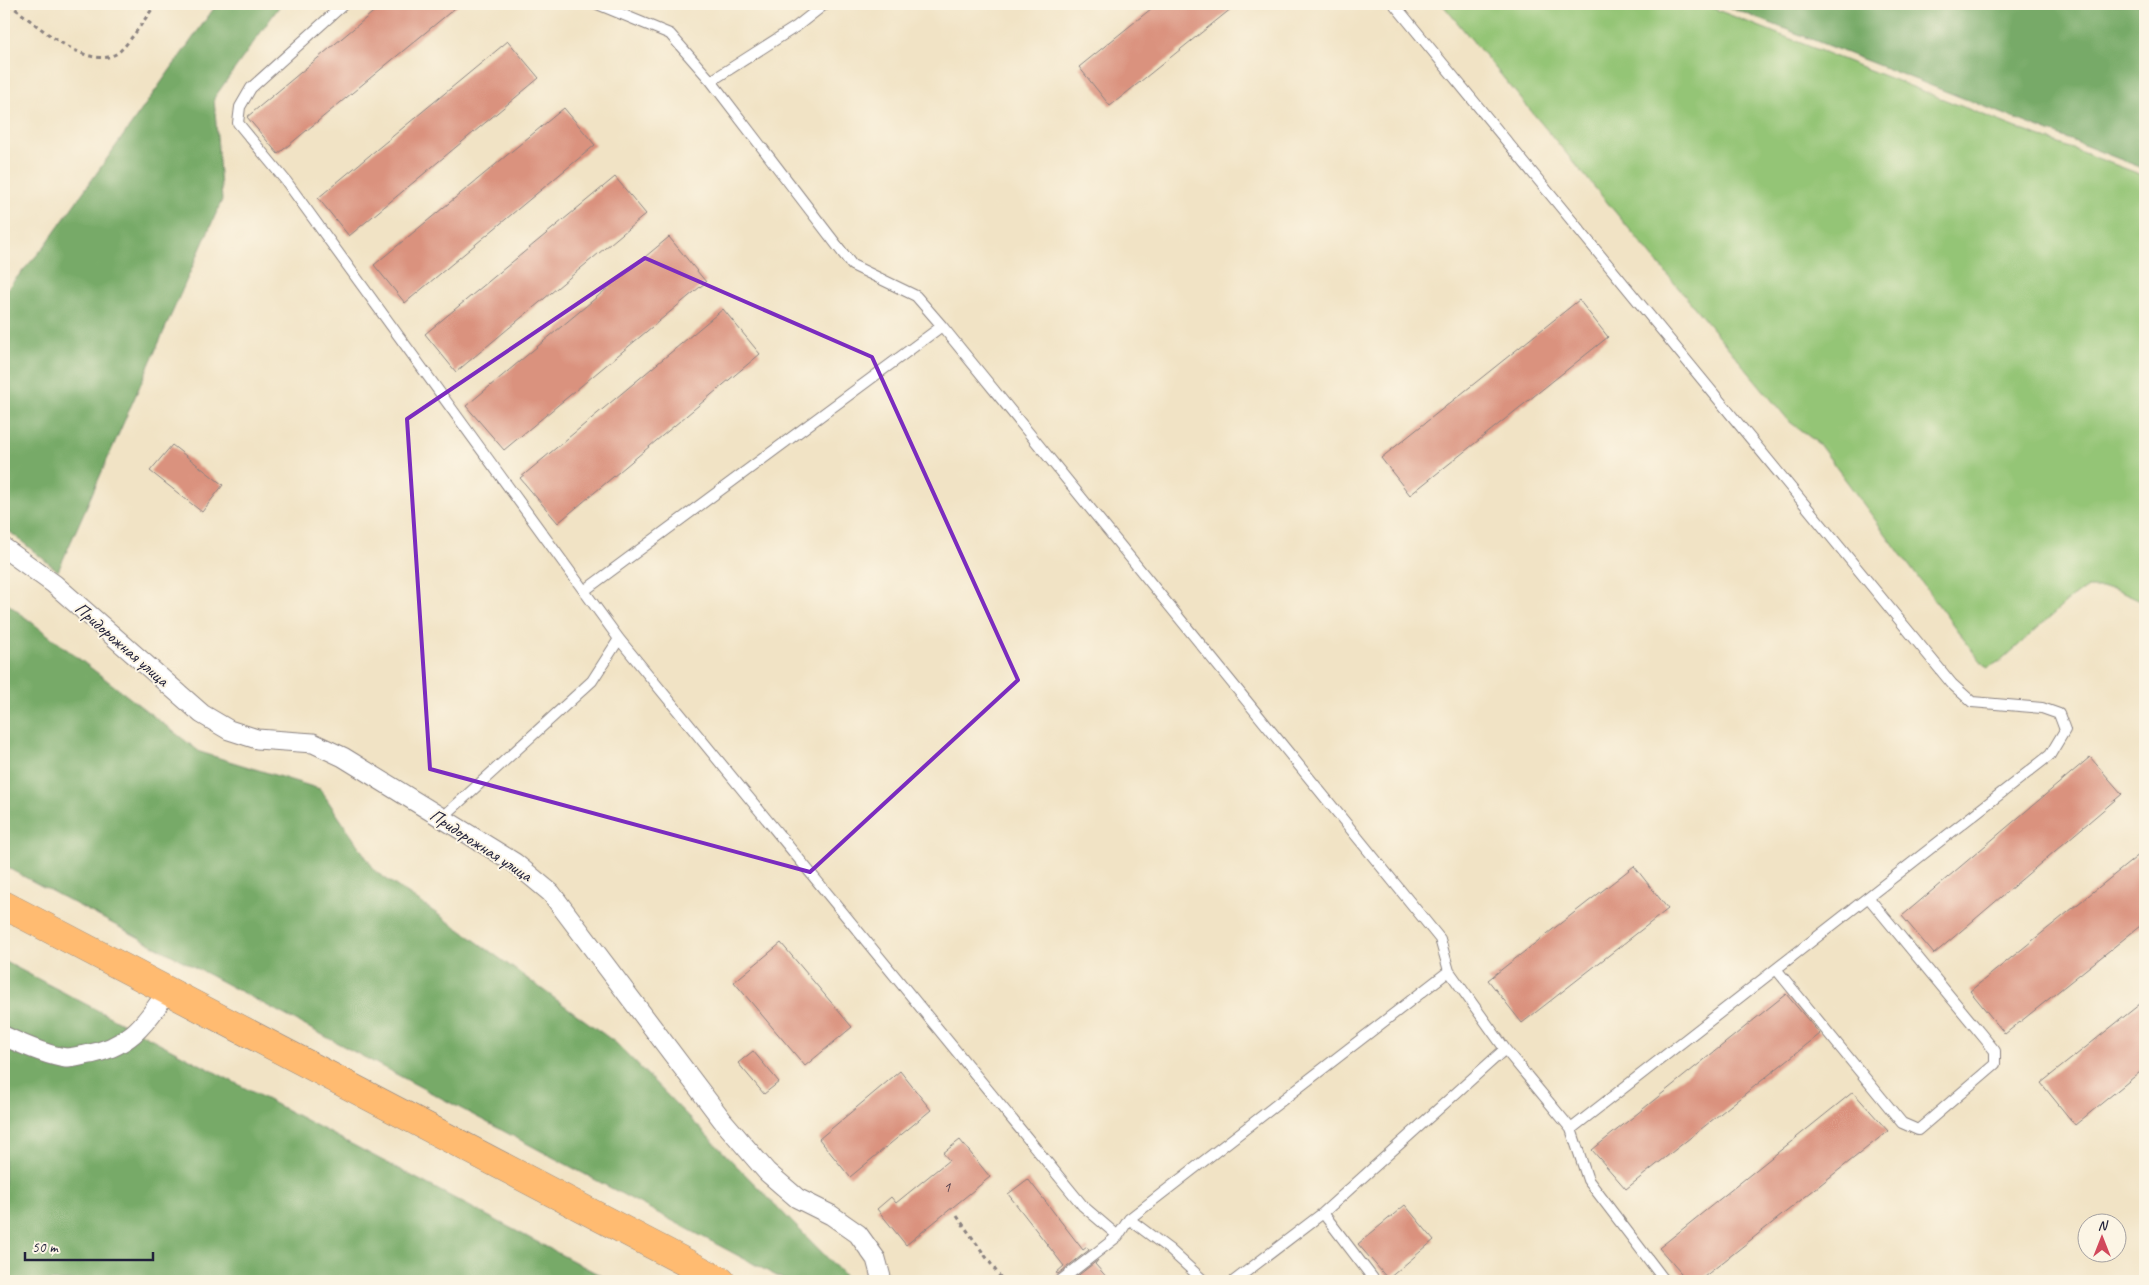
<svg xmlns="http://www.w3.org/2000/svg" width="2149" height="1285" font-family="Caveat,sans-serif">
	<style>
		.green { fill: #94c576; stroke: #5b7458 }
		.forest { fill: #77aa67; stroke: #4c6651 }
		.building { fill: #da927e }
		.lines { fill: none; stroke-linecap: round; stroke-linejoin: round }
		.lane-casing { stroke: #8a8280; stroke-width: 12 }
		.street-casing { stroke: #8a8280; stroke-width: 21 }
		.primary-casing { stroke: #8a8280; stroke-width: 29 }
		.path { stroke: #8a8280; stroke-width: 3; stroke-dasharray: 4 4; stroke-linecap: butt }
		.lane { stroke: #fff; stroke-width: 10 }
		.street { stroke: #fff; stroke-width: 19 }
		.primary { stroke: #ffbb71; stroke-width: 28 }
		.marked { fill: none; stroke: #7b2cbf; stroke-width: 4; stroke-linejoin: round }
		.labels { text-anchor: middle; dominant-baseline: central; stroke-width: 4; stroke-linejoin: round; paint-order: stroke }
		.number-label { font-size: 15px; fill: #503e4c }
		.street-label { font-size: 18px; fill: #22223b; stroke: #fcf5e5 }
	</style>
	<rect width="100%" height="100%" fill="#fcf5e5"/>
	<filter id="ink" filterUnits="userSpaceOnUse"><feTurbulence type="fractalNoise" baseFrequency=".02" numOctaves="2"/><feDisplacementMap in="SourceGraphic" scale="10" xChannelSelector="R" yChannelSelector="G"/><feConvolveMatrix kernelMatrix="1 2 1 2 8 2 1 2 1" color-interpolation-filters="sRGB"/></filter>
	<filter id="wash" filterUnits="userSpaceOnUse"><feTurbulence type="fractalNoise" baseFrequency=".0096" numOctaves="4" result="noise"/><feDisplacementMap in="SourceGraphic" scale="20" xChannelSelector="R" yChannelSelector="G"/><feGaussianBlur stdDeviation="1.12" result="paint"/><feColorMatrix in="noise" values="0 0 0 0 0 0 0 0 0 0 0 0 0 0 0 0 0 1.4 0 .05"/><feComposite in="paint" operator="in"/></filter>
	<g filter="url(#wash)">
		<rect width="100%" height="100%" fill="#f1e3c5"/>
		<path class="green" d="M 1442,4 L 1702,4 L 2014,127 L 2145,176 L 2145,602 L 2114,588 L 2087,588 L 2071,598 L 2002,660 L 1987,668 L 1974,653 L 1819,444 L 1790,422 Z"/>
		<path class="forest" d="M 217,4 L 281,4 L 214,98 L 222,200 L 58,571 L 4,527 L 4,292 L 44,247 Z
			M 1721,4 L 2145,4 L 2145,169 Z
			M 4,601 L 200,752 L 320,789 L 376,872 L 462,931 L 616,1043 L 850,1281 L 786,1281 L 4,866 Z
			M 4,961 L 611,1281 L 4,1281 Z"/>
		<g id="blocks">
			<path class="building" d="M 383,4 L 460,4 L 278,154 L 247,117 Z
				M 1157,4 L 1237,4 L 1110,106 L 1079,67 Z
				M 508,41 L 539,78 L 349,236 L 318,198 Z
				M 564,108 L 595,145 L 405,303 L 374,265 Z
				M 615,177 L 646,214 L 456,372 L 425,334 Z
				M 669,237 L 706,282 L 504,450 L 466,406 Z
				M 1579,300 L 1608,337 L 1410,495 L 1381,458 Z
				M 723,309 L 760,354 L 558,523 L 520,478 Z
				M 172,445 L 223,485 L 202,512 L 150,471 Z
				M 2090,757 L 2122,794 L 1934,954 L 1902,916 Z
				M 2145,850 L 2145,922 L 2005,1034 L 1970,991 Z
				M 1634,866 L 1668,909 L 1522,1023 L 1488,980 Z
				M 781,943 L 852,1027 L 805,1066 L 734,982 Z
				M 1786,994 L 1820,1034 L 1626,1189 L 1592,1150 Z
				M 2145,1000 L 2145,1068 L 2075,1125 L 2041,1083 Z
				M 753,1051 L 779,1082 L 764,1094 L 738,1063 Z
				M 900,1071 L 931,1110 L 850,1177 L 819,1139 Z
				M 1853,1092 L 1888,1131 L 1699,1281 L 1688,1281 L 1659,1248 Z
				M 960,1140 L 990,1177 L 906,1245 L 877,1209 L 891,1197 L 896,1203 L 949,1160 L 943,1153 Z
				M 1028,1179 L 1083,1250 L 1087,1247 L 1089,1250 L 1058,1274 L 1056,1273 L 1064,1266 L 1008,1194 Z
				M 1405,1205 L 1434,1240 L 1388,1279 L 1358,1244 Z
				M 1098,1260 L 1095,1264 L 1110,1281 L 1071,1281 Z"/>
		</g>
	</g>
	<g filter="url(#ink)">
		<use href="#blocks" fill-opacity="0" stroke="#8a8280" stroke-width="1"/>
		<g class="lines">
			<g class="lane-casing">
				<path id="lane" d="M 344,4 L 251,88 L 240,107 L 238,123 L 286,181 L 619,639 L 1083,1206 L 1118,1236
					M 597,4 L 670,34 L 711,81 L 852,265 L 916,296 L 942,326 L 1440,939 L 1449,971 L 1505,1049 L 1571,1129 L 1588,1180 L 1665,1281
					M 1394,4 L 1952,684 L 1972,702 L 2042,708 L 2059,714 L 2065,730 L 2050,755 L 1571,1129
					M 711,81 L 797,26 L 825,4
					M 584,591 L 942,326
					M 443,817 L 592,681 L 619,639
					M 1776,969 L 1902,1123 L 1918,1130 L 1995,1064 L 1995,1051 L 1868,897
					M 1323,1213 L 1375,1281
					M 1129,1219 L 1169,1249 L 1204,1281
					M 1060,1281 L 1118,1236 L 1129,1219 L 1449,971
					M 1234,1281 L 1323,1213 L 1505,1049"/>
			</g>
			<g class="street-casing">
				<path id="street" d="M 4,548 L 54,584 L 202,714 L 229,730 L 257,739 L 313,743 L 343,757 L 515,863 L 551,893 L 723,1121 L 767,1172 L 797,1198 L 831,1215 L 858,1234 L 876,1259 L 882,1281
					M 4,1036 C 19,1043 49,1056 66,1058 C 72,1058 79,1056 85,1055 C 127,1048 145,1026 167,991"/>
			</g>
			<g class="primary-casing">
				<path id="primary" d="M 4,905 L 721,1281"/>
			</g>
			<path class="path" d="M 9,4 C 33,21 92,78 121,50 C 134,37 145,18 156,4
				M 957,1216 L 1003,1281"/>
			<use href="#lane" class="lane"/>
			<use href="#street" class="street"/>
			<use href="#primary" class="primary"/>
		</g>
	</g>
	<path class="marked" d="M 645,258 L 872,357 L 1018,680 L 810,872 L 430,769 L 407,419 Z"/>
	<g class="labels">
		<g class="number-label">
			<text x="947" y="1187">1</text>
		</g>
		<g class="street-label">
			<text transform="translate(122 644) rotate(41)">Придорожная улица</text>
			<text transform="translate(481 845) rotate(33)">Придорожная улица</text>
		</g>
	</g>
	<rect width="2149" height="1285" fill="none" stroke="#fcf5e5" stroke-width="20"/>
	<g transform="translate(2102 1238)"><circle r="24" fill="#fcf5e5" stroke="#a5a1a1"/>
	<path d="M0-4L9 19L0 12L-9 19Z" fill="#d1495b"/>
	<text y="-8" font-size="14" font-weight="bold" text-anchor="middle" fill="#22223b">N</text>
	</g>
	<path d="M25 1252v8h128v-8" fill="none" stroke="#22223b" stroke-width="2.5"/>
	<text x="32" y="1252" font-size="15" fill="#22223b" stroke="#fcf5e5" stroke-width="4" paint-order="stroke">50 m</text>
</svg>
